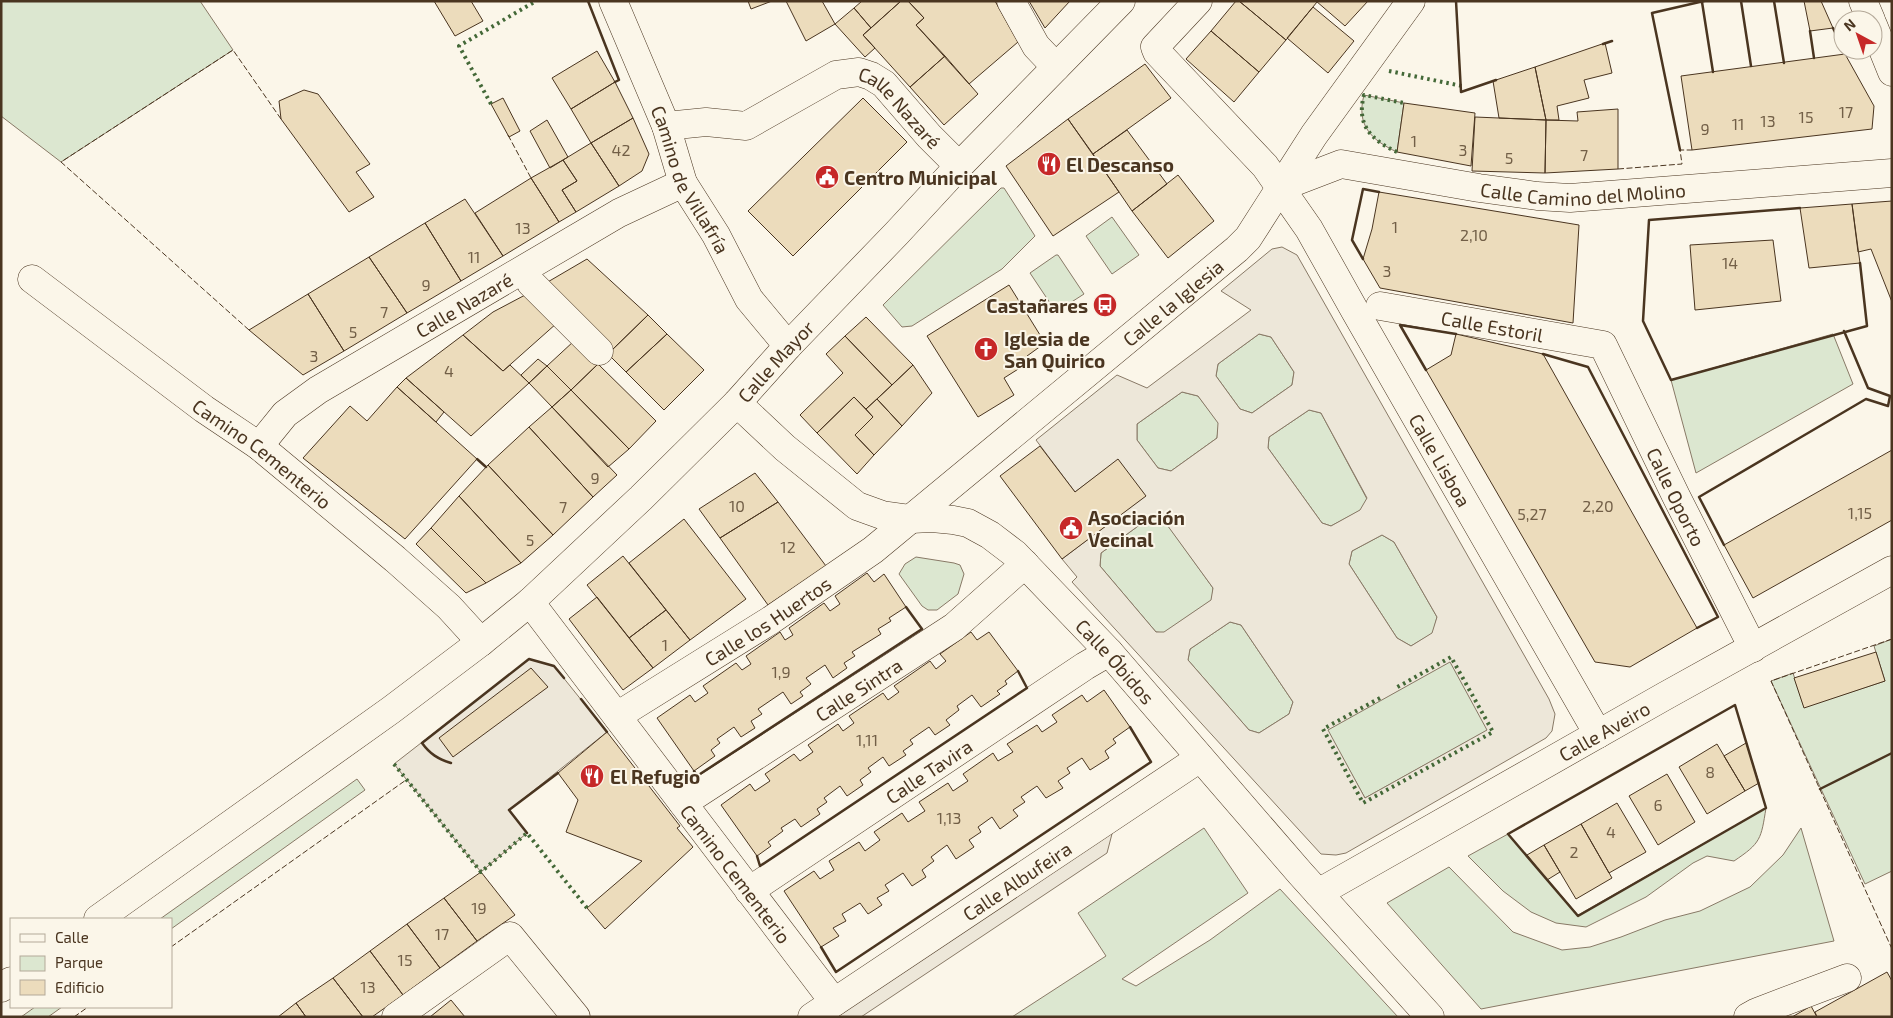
<svg xmlns="http://www.w3.org/2000/svg" width="1893" height="1018" font-family="'Exo 2',sans-serif">
	<style>
		.green { fill: #dce7d0; stroke: #887966 }
		.parking { fill: #ede7d9; stroke: #887966; fill-rule: evenodd }
		.building { fill: #ecdcbc; stroke: #4a3520 }
		.lines { fill: none; stroke-linecap: round; stroke-linejoin: round }
		.minor-casing { stroke: #4a3520; stroke-width: 29 }
		.highway-casing { stroke: #4a3520; stroke-width: 29 }
		.minor { stroke: #fbf6e9; stroke-width: 28 }
		.highway { stroke: #fbf6e9; stroke-width: 28 }
		.hedge { stroke: #436837; stroke-width: 4; stroke-dasharray: 2.5 4; stroke-linecap: butt }
		.fence { stroke: #4a3520; stroke-width: 1; stroke-dasharray: 6 2.5; stroke-linecap: butt }
		.wall { stroke: #4a3520; stroke-width: 2.5 }
		.labels { text-anchor: middle; dominant-baseline: central; stroke-width: 4; stroke-linejoin: round; paint-order: stroke }
		.number-label { font-size: 16px; fill: #725f47 }
		.street-label { font-size: 19px; fill: #4a3520; stroke: #fbf6e9 }
		.poi-label { font-size: 19px; font-weight: bold; fill: #4a3520; stroke: #fbf6e9; text-anchor: start }
	</style>
	<rect width="100%" height="100%" fill="#fbf6e9"/>
	<path class="green" d="M 1,1 L 200,1 L 233,50 L 61,162 L 1,116 Z
		M 1364,95 L 1404,103 L 1397,152 C 1371,140 1356,125 1364,95 Z
		M 1001,188 L 1004,188 L 1035,236 L 1002,269 L 912,326 L 902,327 L 883,305 Z
		M 1112,217 L 1139,255 L 1112,274 L 1086,236 Z
		M 1056,255 L 1058,255 L 1084,294 L 1056,312 L 1030,273 Z
		M 1259,334 L 1271,337 L 1294,372 L 1292,385 L 1252,413 L 1240,409 L 1216,376 L 1218,364 Z
		M 1833,334 L 1853,384 L 1696,473 L 1671,380 Z
		M 1182,392 L 1198,396 L 1219,423 L 1217,438 L 1171,471 L 1158,468 L 1137,440 L 1137,424 Z
		M 1309,410 L 1321,413 L 1367,499 L 1361,510 L 1331,526 L 1322,523 L 1268,448 L 1269,437 Z
		M 1152,516 L 1162,517 L 1213,588 L 1212,600 L 1164,633 L 1156,632 L 1100,566 L 1101,553 Z
		M 1382,535 L 1394,542 L 1437,617 L 1433,633 L 1411,646 L 1397,638 L 1349,564 L 1352,551 Z
		M 916,557 L 954,563 L 960,565 L 964,574 L 958,594 L 937,610 L 928,610 L 922,606 L 899,574 L 905,564 Z
		M 1230,622 L 1241,625 L 1293,702 L 1289,714 L 1259,733 L 1249,730 L 1188,660 L 1190,649 Z
		M 1892,639 L 1892,871 L 1865,884 L 1771,681 L 1793,673 L 1804,707 L 1885,681 L 1874,646 Z
		M 1450,661 L 1488,730 L 1365,798 L 1327,730 Z
		M 357,779 L 365,790 L 171,929 L 171,919 L 160,919 Z
		M 1766,808 C 1761,839 1761,843 1734,861 L 1707,856 L 1693,863 L 1646,897 L 1586,927 L 1556,923 L 1531,912 L 1503,891 L 1468,856 L 1508,834 L 1578,915 Z
		M 1204,828 L 1248,893 L 1122,979 L 1136,986 L 1210,940 L 1280,889 L 1398,1017 L 1012,1017 L 1106,956 L 1078,913 Z
		M 1801,828 L 1834,941 L 1481,1009 L 1387,903 L 1449,867 L 1513,932 L 1562,950 L 1590,947 L 1621,937 L 1665,920 L 1700,911 L 1750,887 L 1783,855 Z
		M 35,1007 L 62,1007 L 48,1017 L 21,1017 Z"/>
	<path class="parking" d="M 1282,247 L 1297,255 L 1549,699 L 1555,714 L 1552,731 L 1546,738 L 1346,853 L 1336,855 L 1321,854 L 1072,582 L 1077,577 L 1062,559 L 1145,496 L 1118,460 L 1075,492 L 1036,440 L 1117,375 L 1147,388 L 1251,310 L 1221,291 L 1272,249 ZM 1259,334 L 1271,337 L 1294,372 L 1292,385 L 1252,413 L 1240,409 L 1216,376 L 1218,364 ZM 1182,392 L 1198,396 L 1218,423 L 1217,438 L 1171,471 L 1158,468 L 1137,440 L 1137,424 ZM 1309,410 L 1321,413 L 1367,498 L 1360,510 L 1331,526 L 1322,523 L 1268,448 L 1269,437 ZM 1152,516 L 1162,518 L 1213,588 L 1211,600 L 1164,632 L 1156,632 L 1100,566 L 1101,553 ZM 1382,535 L 1394,542 L 1437,617 L 1432,633 L 1411,646 L 1397,638 L 1349,564 L 1352,551 ZM 1230,622 L 1241,625 L 1293,702 L 1289,714 L 1259,733 L 1249,730 L 1188,660 L 1190,649 ZM 1450,662 L 1487,730 L 1365,798 L 1328,730 Z
		M 529,659 L 554,666 L 607,732 L 509,810 L 527,833 L 481,872 L 394,764 Z
		M 1113,830 L 1107,853 L 861,1017 L 835,1017 Z"/>
	<path class="building" d="M 434,1 L 471,1 L 483,21 L 455,36 Z
		M 748,1 L 772,1 L 751,9 Z
		M 786,1 L 822,1 L 835,24 L 806,41 Z
		M 862,1 L 901,1 L 871,28 L 854,8 Z
		M 901,1 L 908,1 L 924,18 L 916,25 L 945,56 L 910,87 L 863,35 Z
		M 908,1 L 995,1 L 1018,42 L 969,84 L 916,25 L 924,18 Z
		M 1029,1 L 1070,1 L 1045,28 Z
		M 1236,1 L 1239,1 L 1286,40 L 1259,72 L 1211,31 Z
		M 1239,1 L 1316,1 L 1317,2 L 1286,40 Z
		M 1316,1 L 1368,1 L 1345,26 Z
		M 1804,1 L 1821,1 L 1833,28 L 1810,31 Z
		M 1313,7 L 1354,41 L 1328,73 L 1287,38 Z
		M 854,8 L 871,28 L 863,35 L 875,48 L 865,57 L 835,24 Z
		M 1211,31 L 1259,72 L 1234,102 L 1186,59 Z
		M 1605,43 L 1612,73 L 1584,80 L 1589,98 L 1557,106 L 1559,120 L 1546,120 L 1535,67 Z
		M 597,51 L 615,82 L 571,109 L 552,78 Z
		M 1845,54 L 1874,106 L 1872,129 L 1692,150 L 1681,76 Z
		M 945,56 L 978,94 L 944,125 L 910,87 Z
		M 1145,64 L 1171,98 L 1093,154 L 1068,119 Z
		M 1535,67 L 1546,120 L 1499,118 L 1493,81 Z
		M 615,82 L 633,118 L 591,143 L 571,109 Z
		M 304,90 L 318,94 L 370,164 L 356,172 L 374,197 L 349,212 L 281,119 L 279,101 Z
		M 503,98 L 520,131 L 509,137 L 491,104 Z
		M 863,98 L 907,142 L 793,256 L 748,211 Z
		M 1404,103 L 1475,113 L 1471,166 L 1397,152 Z
		M 1618,109 L 1618,169 L 1545,173 L 1546,120 L 1578,121 L 1577,112 Z
		M 1475,117 L 1546,120 L 1545,173 L 1472,171 Z
		M 633,118 L 649,154 L 642,171 L 619,186 L 591,143 Z
		M 1068,119 L 1119,192 L 1053,236 L 1006,166 Z
		M 547,120 L 568,157 L 550,168 L 530,131 Z
		M 1127,130 L 1167,184 L 1132,211 L 1093,154 Z
		M 591,143 L 619,186 L 576,212 L 562,190 L 577,181 L 563,160 Z
		M 563,160 L 577,181 L 562,190 L 576,212 L 559,222 L 531,178 Z
		M 1178,175 L 1214,221 L 1168,258 L 1132,211 Z
		M 531,178 L 559,222 L 503,256 L 475,213 Z
		M 1379,192 L 1579,225 L 1573,323 L 1380,288 L 1363,259 L 1372,229 Z
		M 465,199 L 503,256 L 461,281 L 425,223 Z
		M 1892,201 L 1892,302 L 1871,249 L 1858,252 L 1852,204 Z
		M 1852,204 L 1860,263 L 1809,268 L 1800,208 Z
		M 425,223 L 461,281 L 407,313 L 369,257 Z
		M 1773,240 L 1781,301 L 1695,310 L 1690,245 Z
		M 369,257 L 407,313 L 344,351 L 308,294 Z
		M 587,259 L 648,315 L 613,349 L 546,283 Z
		M 1009,285 L 1045,343 L 1027,356 L 1031,361 L 1004,378 L 1014,395 L 978,417 L 927,336 Z
		M 308,294 L 344,351 L 303,375 L 249,330 Z
		M 527,294 L 557,323 L 503,371 L 463,335 L 493,312 Z
		M 648,315 L 667,334 L 626,372 L 608,354 Z
		M 866,317 L 913,365 L 892,385 L 845,336 Z
		M 667,334 L 704,370 L 664,410 L 626,372 Z
		M 1456,334 L 1543,354 L 1697,628 L 1630,667 L 1595,662 L 1426,370 L 1451,355 Z
		M 463,335 L 503,371 L 510,365 L 529,383 L 471,436 L 406,378 Z
		M 845,336 L 892,385 L 866,409 L 854,397 L 817,433 L 800,415 L 843,373 L 826,354 Z
		M 574,341 L 598,364 L 571,390 L 547,366 Z
		M 538,359 L 547,366 L 529,383 L 521,375 Z
		M 598,364 L 656,421 L 629,449 L 571,390 Z
		M 913,365 L 932,393 L 902,426 L 877,399 Z
		M 547,366 L 571,390 L 552,407 L 529,383 Z
		M 406,378 L 444,412 L 436,422 L 397,387 Z
		M 397,387 L 477,459 L 405,539 L 303,458 L 350,406 L 367,421 Z
		M 571,390 L 629,449 L 608,467 L 552,407 Z
		M 854,397 L 873,417 L 855,435 L 874,455 L 857,474 L 817,433 Z
		M 877,399 L 902,426 L 874,455 L 855,435 L 873,417 L 866,409 Z
		M 552,407 L 617,475 L 593,497 L 529,427 Z
		M 529,427 L 593,497 L 553,535 L 488,465 Z
		M 1040,446 L 1075,492 L 1118,459 L 1146,496 L 1062,559 L 1000,476 Z
		M 1892,450 L 1892,520 L 1753,598 L 1724,545 Z
		M 488,465 L 553,535 L 521,563 L 459,496 Z
		M 755,473 L 778,502 L 720,538 L 699,509 Z
		M 459,496 L 521,563 L 486,583 L 431,528 Z
		M 778,502 L 826,566 L 768,605 L 720,538 Z
		M 684,519 L 746,599 L 690,640 L 629,563 Z
		M 431,528 L 486,583 L 466,593 L 416,544 Z
		M 623,556 L 666,610 L 629,638 L 587,585 Z
		M 867,573 L 874,582 L 884,574 L 906,607 L 889,618 L 891,621 L 878,629 L 881,634 L 852,652 L 855,656 L 844,663 L 847,668 L 833,678 L 825,665 L 806,678 L 811,684 L 800,692 L 803,696 L 791,704 L 783,692 L 758,709 L 762,714 L 751,721 L 755,728 L 741,737 L 734,727 L 717,739 L 720,743 L 711,750 L 715,756 L 694,771 L 657,718 L 690,695 L 695,702 L 708,693 L 703,686 L 736,663 L 742,670 L 751,664 L 746,656 L 780,632 L 785,640 L 793,635 L 789,628 L 824,603 L 830,611 L 840,604 L 835,596 Z
		M 597,597 L 653,668 L 623,690 L 569,619 Z
		M 666,610 L 690,640 L 653,668 L 629,638 Z
		M 971,632 L 977,640 L 989,632 L 1018,671 L 1005,681 L 1007,684 L 997,691 L 1000,694 L 981,707 L 972,695 L 957,706 L 959,710 L 946,720 L 950,725 L 935,735 L 929,727 L 910,740 L 913,744 L 903,751 L 906,755 L 889,766 L 883,757 L 868,768 L 871,772 L 860,780 L 863,785 L 847,796 L 840,786 L 824,798 L 827,802 L 817,809 L 820,814 L 801,827 L 795,819 L 781,828 L 783,831 L 768,842 L 771,846 L 757,856 L 721,805 L 750,784 L 755,791 L 770,781 L 765,774 L 794,754 L 800,761 L 813,752 L 808,745 L 838,724 L 843,731 L 854,723 L 849,716 L 883,693 L 888,700 L 899,692 L 894,686 L 930,661 L 936,669 L 946,661 L 940,654 Z
		M 1876,652 L 1885,681 L 1804,708 L 1794,678 Z
		M 531,668 L 548,687 L 453,757 L 439,738 Z
		M 1104,690 L 1130,727 L 1113,739 L 1116,743 L 1105,751 L 1109,758 L 1090,770 L 1082,758 L 1067,768 L 1070,773 L 1058,781 L 1063,788 L 1046,798 L 1037,786 L 1021,797 L 1025,802 L 1013,810 L 1018,816 L 1000,829 L 992,817 L 978,827 L 981,832 L 969,840 L 974,847 L 956,859 L 947,845 L 931,857 L 934,861 L 922,870 L 926,877 L 912,886 L 903,873 L 885,885 L 889,891 L 877,898 L 882,905 L 868,914 L 860,903 L 842,914 L 846,921 L 833,928 L 839,936 L 821,947 L 784,891 L 814,871 L 820,879 L 834,870 L 829,861 L 859,842 L 865,851 L 880,840 L 874,832 L 902,813 L 908,822 L 925,811 L 919,802 L 948,783 L 953,791 L 968,781 L 963,774 L 993,753 L 998,761 L 1013,752 L 1007,744 L 1037,725 L 1042,732 L 1057,722 L 1052,715 L 1082,695 L 1087,702 Z
		M 607,732 L 680,826 L 677,828 L 693,847 L 605,929 L 587,908 L 642,861 L 566,832 L 578,800 L 558,773 Z
		M 1746,743 L 1759,783 L 1745,791 L 1724,756 Z
		M 1717,744 L 1745,791 L 1707,814 L 1679,767 Z
		M 1667,774 L 1695,822 L 1658,845 L 1629,796 Z
		M 1617,803 L 1646,852 L 1609,873 L 1581,824 Z
		M 1581,824 L 1612,878 L 1576,899 L 1544,845 Z
		M 1544,845 L 1560,872 L 1547,880 L 1527,855 Z
		M 481,872 L 515,915 L 477,941 L 444,898 Z
		M 444,898 L 477,941 L 440,968 L 407,924 Z
		M 407,924 L 440,968 L 403,995 L 370,951 Z
		M 370,951 L 403,995 L 372,1017 L 363,1017 L 333,978 Z
		M 1887,972 L 1892,981 L 1892,1017 L 1817,1017 L 1815,1012 Z
		M 333,978 L 363,1017 L 306,1017 L 296,1003 Z
		M 451,1000 L 465,1017 L 430,1017 Z
		M 296,1003 L 306,1017 L 278,1017 Z
		M 1811,1006 L 1817,1017 L 1792,1017 Z"/>
	<g class="lines">
		<g class="minor-casing">
			<g id="minor">
				<path id="s1" d="M 613,1 L 666,126 L 683,183 L 716,235 L 749,299 L 788,346"/>
				<path d="M 1011,1 L 1036,46 L 1056,67"/>
				<path id="s2" d="M 1198,1 L 1155,47 L 1157,52 L 1265,166 L 1309,229 L 1355,311 L 1598,734"/>
				<path d="M 1863,1 L 1871,20"/>
				<path d="M 1873,25 L 1892,72"/>
				<path id="s3" d="M 666,126 L 706,122 L 746,126 L 836,75 L 859,72 L 871,76 L 884,84 L 929,136 L 959,166"/>
				<path id="s4" d="M 1281,187 L 1341,164 L 1479,188 L 1537,196 L 1570,198 L 1892,173"/>
				<path id="s5" d="M 32,279 L 204,409 L 259,446 L 395,559 L 449,607 L 481,642"/>
				<path d="M 531,283 L 599,351"/>
				<path id="s6" d="M 1380,306 L 1603,345 L 1676,496 L 1753,648"/>
				<path id="s7" d="M 737,403 L 785,448 L 857,506 L 882,515 L 911,519 L 932,518 L 953,520 L 968,523 L 990,535 L 1015,554 L 1109,652 L 1300,873 L 1430,1017"/>
				<path id="s8" d="M 259,446 L 285,414 L 318,390 L 619,213 L 683,183"/>
				<path id="s9" d="M 530,602 L 834,1002"/>
				<path id="s10" d="M 617,716 L 771,620 L 873,550 L 1237,249 L 1248,238 L 1314,135 L 1411,1"/>
				<path id="s11" d="M 683,803 L 954,627 L 1025,564"/>
				<path id="s12" d="M 749,891 L 1085,666 L 1109,652"/>
				<path id="s13" d="M 1318,893 L 1665,696 L 1892,570"/>
				<path d="M 396,1017 L 510,936 L 576,1017"/>
				<path id="s14" d="M 812,1017 L 1200,758"/>
				<path d="M 1748,1017 L 1757,1012 L 1847,978"/>
			</g>
		</g>
		<g class="highway-casing">
			<g id="highway">
				<path id="s15" d="M 98,919 L 391,710 L 481,642 L 530,602 L 641,498 L 737,403 L 788,346 L 897,233 L 959,166 L 1121,1"/>
				<path d="M 1,988 L 11,981"/>
			</g>
		</g>
		<use href="#minor" class="minor"/>
		<use href="#highway" class="highway"/>
		<path class="hedge" d="M 1389,71 L 1462,86
			M 491,104 L 459,46 L 536,1
			M 1397,152 C 1371,140 1356,125 1364,95 L 1404,103
			M 1380,698 L 1323,729 L 1363,803 L 1493,732 L 1451,657 L 1394,689
			M 394,764 L 481,872 L 527,833 L 587,908"/>
		<path class="fence" d="M 508,135 L 531,178
			M 1618,169 L 1682,164 L 1680,150 L 1692,150
			M 249,330 L 61,162 L 233,50 L 281,119
			M 1892,639 L 1771,681 L 1892,949
			M 171,947 L 406,780
			M 74,1017 L 88,1007"/>
		<path class="wall" d="M 588,1 L 619,80 L 615,82
			M 1456,1 L 1461,92 L 1496,80
			M 1741,1 L 1751,66
			M 1774,1 L 1784,63
			M 1702,2 L 1713,72
			M 1833,28 L 1843,49
			M 1810,31 L 1814,58
			M 1603,44 L 1612,41
			M 1680,150 L 1652,13 L 1704,1
			M 1800,208 L 1649,220 L 1643,321 L 1671,380 L 1867,326 L 1860,263
			M 1363,259 L 1352,240 L 1363,189 L 1379,192
			M 1543,354 L 1588,367 L 1718,617 L 1697,628
			M 1426,370 L 1400,325 L 1456,334
			M 477,459 L 486,467
			M 1724,545 L 1699,497 L 1866,399 L 1888,406 L 1890,396 L 1868,388 L 1844,331
			M 581,699 L 607,732
			M 1735,705 L 1766,808 L 1578,916 L 1508,834 Z
			M 451,763 C 438,759 430,754 422,743 L 529,659 L 554,666 L 564,678
			M 694,771 L 697,776 L 922,629 L 906,607
			M 1820,789 L 1892,753
			M 527,833 L 509,810 L 558,773
			M 757,856 L 760,866 L 1027,688 L 1018,671
			M 821,947 L 836,972 L 1151,762 L 1130,727"/>
	</g>
	<defs>
		<g id="restaurant-disc" transform="scale(1.25)"><circle r="9.5" fill="#c62828" stroke="#fbf6e9"/><path d="M-5-6h1v4h1v-4h1v4h1v-4h1v5L-1.5 .5V6h-2V.5L-5-1ZM5-6V6H3V1.5H1.5Q1.5-4 5-6Z" fill="#fff"/></g>
		<g id="civic-disc" transform="scale(1.25)"><circle r="9.5" fill="#c62828" stroke="#fbf6e9"/><path d="M-.6-6.5H3V-4.5H.6V-3L4-1V1h2V6H-6V1h2V-1L-.6-3ZM-1.2 2.5V6h2.4V2.5Z" fill="#fff"/></g>
		<g id="bus-disc" transform="scale(1.25)"><circle r="9.5" fill="#c62828" stroke="#fbf6e9"/><path d="M-5-6H5V4H4V6H2V4H-2V6H-4V4H-5ZM-3.5-4V0h7V-4ZM-3.5 1.2v1.5H-2V1.2ZM2 1.2v1.5H3.5V1.2Z" fill="#fff"/></g>
		<g id="church-disc" transform="scale(1.25)"><circle r="9.5" fill="#c62828" stroke="#fbf6e9"/><path d="M-1.2-6h2.4v3.5h3.3v2.4h-3.3V6h-2.4V-.1h-3.3v-2.4h3.3Z" fill="#fff"/></g>
	</defs>
	<g fill-rule="evenodd">
		<use href="#restaurant-disc" x="1049" y="164"/>
		<use href="#civic-disc" x="827" y="177"/>
		<use href="#bus-disc" x="1105" y="305"/>
		<use href="#church-disc" x="986" y="349"/>
		<use href="#civic-disc" x="1071" y="528"/>
		<use href="#restaurant-disc" x="592" y="776"/>
	</g>
	<g class="labels">
		<g class="number-label">
			<text x="1846" y="111">17</text>
			<text x="1806" y="116">15</text>
			<text x="1768" y="120">13</text>
			<text x="1738" y="123">11</text>
			<text x="1705" y="128">9</text>
			<text x="1414" y="140">1</text>
			<text x="621" y="149">42</text>
			<text x="1463" y="149">3</text>
			<text x="1584" y="154">7</text>
			<text x="1509" y="157">5</text>
			<text x="1395" y="226">1</text>
			<text x="523" y="227">13</text>
			<text x="1474" y="234">2,10</text>
			<text x="474" y="256">11</text>
			<text x="1730" y="262">14</text>
			<text x="1387" y="270">3</text>
			<text x="426" y="284">9</text>
			<text x="384" y="311">7</text>
			<text x="353" y="331">5</text>
			<text x="314" y="355">3</text>
			<text x="449" y="370">4</text>
			<text x="595" y="477">9</text>
			<text x="737" y="505">10</text>
			<text x="1598" y="505">2,20</text>
			<text x="563" y="506">7</text>
			<text x="1860" y="512">1,15</text>
			<text x="1532" y="513">5,27</text>
			<text x="530" y="539">5</text>
			<text x="788" y="546">12</text>
			<text x="665" y="644">1</text>
			<text x="781" y="671">1,9</text>
			<text x="867" y="739">1,11</text>
			<text x="1710" y="771">8</text>
			<text x="1658" y="804">6</text>
			<text x="949" y="817">1,13</text>
			<text x="1611" y="831">4</text>
			<text x="1574" y="851">2</text>
			<text x="479" y="907">19</text>
			<text x="442" y="933">17</text>
			<text x="405" y="959">15</text>
			<text x="368" y="986">13</text>
		</g>
		<g class="street-label">
			<text stroke="none"><textPath href="#s3" startOffset="262">Calle Nazaré</textPath></text>
			<text stroke="none"><textPath href="#s1" startOffset="195">Camino de Villafría</textPath></text>
			<text stroke="none"><textPath href="#s4" startOffset="309">Calle Camino del Molino</textPath></text>
			<text stroke="none"><textPath href="#s10" startOffset="694">Calle la Iglesia</textPath></text>
			<text stroke="none"><textPath href="#s8" startOffset="251">Calle Nazaré</textPath></text>
			<text stroke="none"><textPath href="#s6" startOffset="114">Calle Estoril</textPath></text>
			<text stroke="none"><textPath href="#s15" startOffset="880">Calle Mayor</textPath></text>
			<text stroke="none"><textPath href="#s5" startOffset="289">Camino Cementerio</textPath></text>
			<text stroke="none"><textPath href="#s2" startOffset="568">Calle Lisboa</textPath></text>
			<text stroke="none"><textPath href="#s6" startOffset="395">Calle Oporto</textPath></text>
			<text stroke="none"><textPath href="#s10" startOffset="178">Calle los Huertos</textPath></text>
			<text stroke="none"><textPath href="#s7" startOffset="475">Calle Óbidos</textPath></text>
			<text stroke="none"><textPath href="#s11" startOffset="209">Calle Sintra</textPath></text>
			<text stroke="none"><textPath href="#s13" startOffset="329">Calle Aveiro</textPath></text>
			<text stroke="none"><textPath href="#s12" startOffset="216">Calle Tavira</textPath></text>
			<text stroke="none"><textPath href="#s9" startOffset="341">Camino Cementerio</textPath></text>
			<text stroke="none"><textPath href="#s14" startOffset="246">Calle Albufeira</textPath></text>
		</g>
		<g class="poi-label">
			<text x="1066" y="164">El Descanso</text>
			<text x="844" y="177">Centro Municipal</text>
			<text x="1088" y="305" text-anchor="end">Castañares</text>
			<text x="1004" y="338">Iglesia de<tspan x="1004" dy="22">San Quirico</tspan></text>
			<text x="1088" y="517">Asociación<tspan x="1088" dy="22">Vecinal</tspan></text>
			<text x="610" y="776">El Refugio</text>
		</g>
	</g>
	<rect width="1893" height="1018" fill="none" stroke="#4a3520" stroke-width="5"/>
	<rect x="10" y="918" width="162" height="90" fill="#fbf6e9" stroke="#b4a999"/>
	<rect x="20" y="934" width="25" height="8" fill="#fbf6e9" stroke="#b4a999"/>
	<text x="55" y="943" font-size="15" fill="#4a3520">Calle</text>
	<rect x="20" y="956" width="25" height="15" fill="#dce7d0" stroke="#b4a999"/>
	<text x="55" y="968" font-size="15" fill="#4a3520">Parque</text>
	<rect x="20" y="980" width="25" height="15" fill="#ecdcbc" stroke="#b4a999"/>
	<text x="55" y="993" font-size="15" fill="#4a3520">Edificio</text>
	<g transform="translate(1858 35) rotate(320)"><circle r="24" fill="#fbf6e9" stroke="#b4a999"/>
	<path d="M0-4L9 19L0 12L-9 19Z" fill="#c62828"/>
	<text y="-8" font-size="14" font-weight="bold" text-anchor="middle" fill="#4a3520">N</text>
	</g>
</svg>
